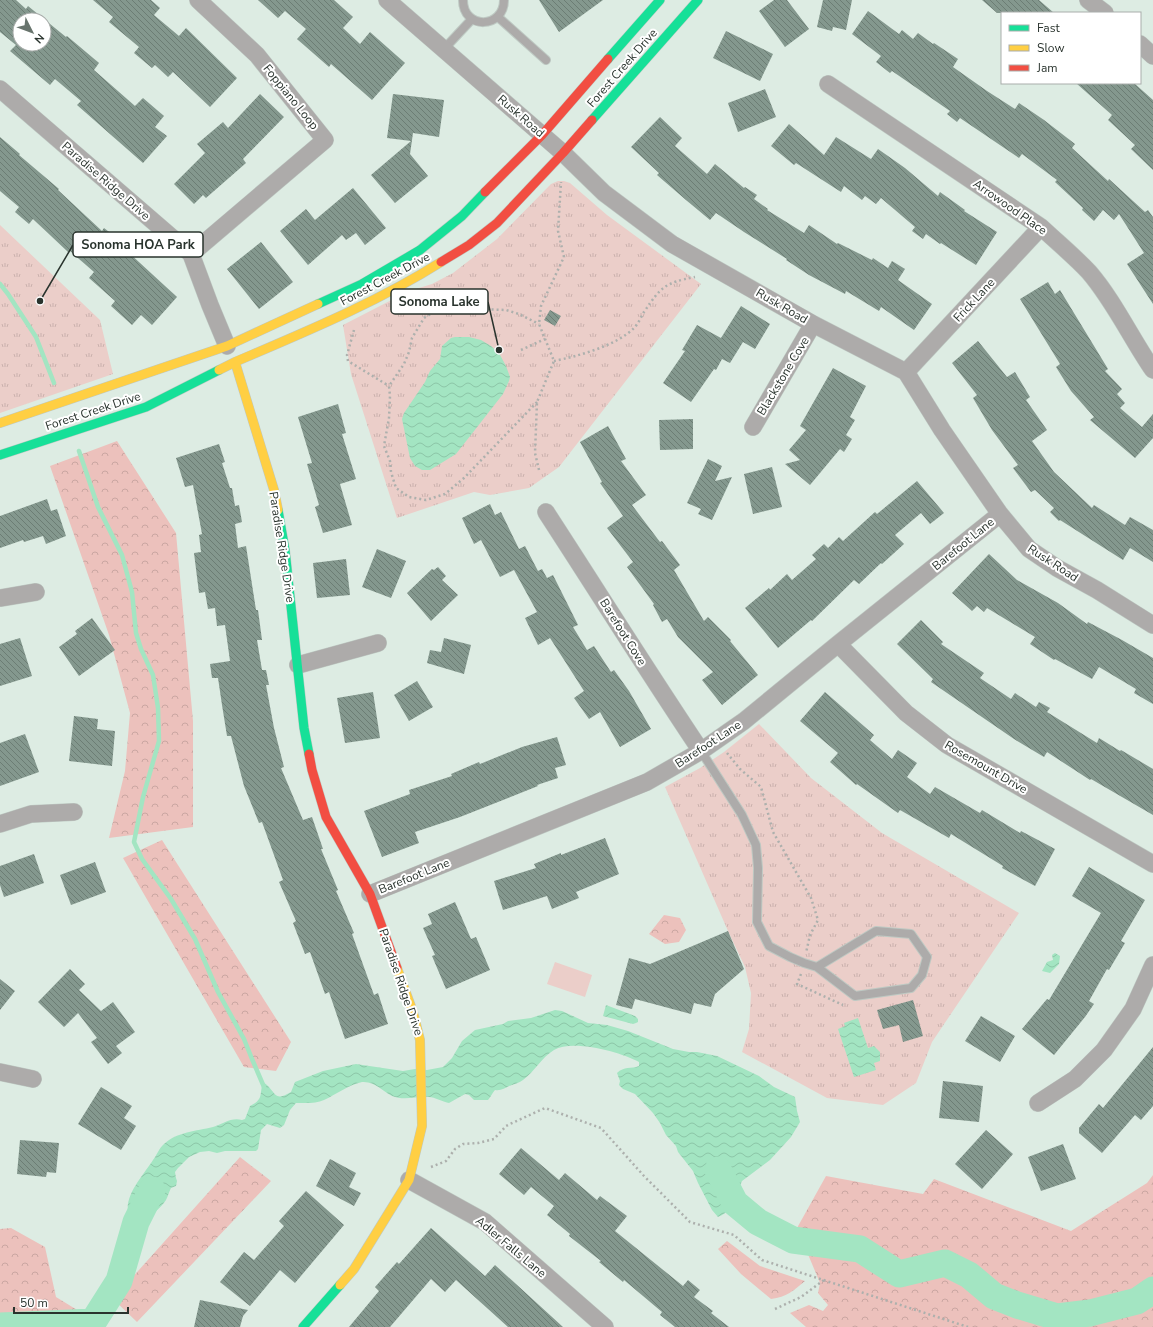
<svg xmlns="http://www.w3.org/2000/svg" width="1153" height="1327" font-family="'Nunito Sans',sans-serif">
	<style>
		.grass { fill: #ebcec9 }
		.forest { fill: url(#forest-crowns) }
		.park { fill: url(#park-tufts) }
		.water { fill: url(#water-waves) }
		.lines { fill: none; stroke-linecap: round; stroke-linejoin: round }
		.stream { stroke: #a3e5c2; stroke-width: 4.5 }
		.river { stroke: #a3e5c2; stroke-width: 27 }
		.building { fill: url(#building-back-hatch); fill-rule: evenodd }
		.lane-casing { stroke: #bec9c3; stroke-width: 10 }
		.street-casing { stroke: #bec9c3; stroke-width: 18 }
		.fast-casing { stroke: #bec9c3; stroke-width: 10 }
		.slow-casing { stroke: #bec9c3; stroke-width: 10 }
		.jam-casing { stroke: #bec9c3; stroke-width: 10 }
		.path { stroke: #adb0ad; stroke-width: 2.5; stroke-dasharray: 2 3; stroke-linecap: butt }
		.lane { stroke: #adabaa; stroke-width: 8 }
		.street { stroke: #adabaa; stroke-width: 17 }
		.fast { stroke: #16e098; stroke-width: 9 }
		.slow { stroke: #ffcf43; stroke-width: 9 }
		.jam { stroke: #f24e42; stroke-width: 9 }
		.labels { text-anchor: middle; dominant-baseline: central; stroke-width: 4; stroke-linejoin: round; paint-order: stroke }
		.street-label { font-size: 12px; fill: #29332d; stroke: #fff }
		.leader { fill: none; stroke: #29332d; stroke-width: 1.5 }
		.callout-dot { fill: #29332d; stroke: #fff; stroke-width: 1.5 }
		.callout { fill: #fff; stroke: #29332d; stroke-width: 1.5 }
		.callout-label { font-size: 13px; text-anchor: middle; font-weight: bold; fill: #29332d }
	</style>
	<defs>
		<pattern id="forest-crowns" width="20" height="18" patternUnits="userSpaceOnUse"><rect width="20" height="18" fill="#ecc1bc"/><path d="M2 6a3 3 0 1 1 6 0M12 15a3 3 0 1 1 6 0" fill="none" stroke="#caa6a2"/></pattern>
		<pattern id="park-tufts" width="24" height="20" patternUnits="userSpaceOnUse"><rect width="24" height="20" fill="#ebcec9"/><path d="M3 7l-1-3M5 7V3M7 7l1-3M15 17l-1-3M17 17v-4M19 17l1-3" fill="none" stroke="#cab1ad"/></pattern>
		<pattern id="water-waves" width="16" height="10" patternUnits="userSpaceOnUse"><rect width="16" height="10" fill="#a3e5c2"/><path d="M0 5q4-4 8 0t8 0" fill="none" stroke="#8cc5a7"/></pattern>
		<pattern id="building-back-hatch" width="6" height="6" patternUnits="userSpaceOnUse"><rect width="6" height="6" fill="#84988e"/><path d="M-1 5l2 2M0 0l6 6M5-1l2 2" fill="none" stroke="#6c7d74"/></pattern>
	</defs>
	<rect width="100%" height="100%" fill="#ddece3"/>
	<path class="grass" d="M 555,962 L 592,975 L 585,997 L 547,984 Z"/>
	<path class="forest" d="M 117,441 L 176,533 L 193,721 L 193,827 L 109,838 L 125,771 L 130,713 L 109,635 L 50,466 Z
		M 162,840 L 291,1042 L 276,1071 L 244,1067 L 123,858 Z
		M 664,915 L 680,918 L 686,930 L 679,942 L 665,944 L 649,934 Z
		M 240,1157 L 271,1181 L 137,1322 L 113,1299 Z
		M 1153,1175 L 1153,1327 L 806,1327 L 790,1313 L 809,1305 L 823,1311 L 828,1305 L 818,1293 L 820,1283 L 797,1228 L 826,1176 L 923,1194 L 934,1179 L 1071,1231 L 1147,1183 Z
		M 11,1228 L 45,1247 L 56,1297 L 87,1316 L 28,1327 L 0,1327 L 0,1229 Z
		M 727,1241 L 760,1266 L 805,1281 C 793,1291 787,1297 771,1299 L 741,1274 L 718,1249 Z"/>
	<path class="park" d="M 558,181 L 564,181 L 570,183 L 607,215 L 701,284 L 559,467 L 529,488 L 490,495 L 474,492 L 397,518 L 351,374 L 343,325 L 409,291 L 432,284 L 453,273 L 497,239 L 551,184 Z
		M 0,225 L 100,320 L 113,374 L 0,413 Z
		M 759,724 L 811,778 L 882,833 L 1019,913 L 932,1042 L 916,1083 L 883,1105 L 827,1098 L 742,1052 L 749,1029 L 751,993 L 745,967 L 728,931 L 665,787 L 700,768 L 724,752 Z"/>
	<path class="water" d="M 455,337 L 469,337 L 481,340 L 491,346 L 499,353 L 506,366 L 510,377 L 509,381 L 503,394 L 456,454 L 430,470 L 422,470 L 415,466 L 410,458 L 402,419 L 404,413 L 425,382 L 430,371 L 440,359 L 442,346 L 451,338 Z
		M 1055,953 L 1060,956 L 1059,964 L 1050,973 L 1042,971 L 1047,962 L 1053,960 L 1052,955 Z
		M 606,1005 L 635,1016 L 638,1019 L 638,1022 L 636,1023 L 633,1024 L 603,1016 Z
		M 555,1010 L 562,1011 L 588,1023 L 607,1025 L 628,1031 L 673,1049 L 689,1052 L 697,1052 L 717,1056 L 759,1076 L 774,1087 L 795,1097 L 797,1111 L 800,1122 L 791,1137 L 770,1160 L 742,1181 C 740,1185 740,1189 739,1193 C 737,1203 728,1213 718,1217 L 712,1210 L 698,1183 L 693,1171 L 678,1152 L 676,1146 L 666,1135 L 660,1123 L 653,1113 L 635,1094 L 623,1089 L 619,1085 L 620,1081 L 617,1073 C 624,1066 631,1069 639,1066 L 639,1062 C 620,1052 573,1039 554,1050 C 541,1058 535,1071 523,1080 C 519,1083 514,1084 509,1086 C 505,1088 501,1091 495,1090 C 492,1093 491,1097 488,1100 L 474,1100 L 469,1095 L 465,1094 L 449,1103 C 444,1102 434,1097 429,1097 C 417,1096 404,1101 392,1096 C 382,1091 375,1081 362,1082 C 348,1085 337,1094 324,1100 C 316,1104 305,1103 296,1103 L 290,1110 L 284,1125 L 280,1128 L 267,1124 L 261,1130 L 258,1149 L 256,1151 L 225,1151 L 217,1153 L 209,1151 L 200,1152 L 189,1157 L 178,1168 L 175,1172 L 176,1178 L 177,1181 L 176,1186 L 171,1188 C 169,1192 168,1196 166,1200 C 161,1208 150,1216 142,1222 L 131,1220 C 119,1200 143,1176 153,1160 C 157,1155 159,1148 164,1144 C 177,1132 196,1131 213,1127 C 223,1124 231,1117 242,1120 L 245,1119 L 250,1106 C 264,1099 259,1095 263,1082 C 277,1091 272,1103 291,1092 L 295,1082 L 323,1071 L 356,1064 L 403,1071 L 415,1069 L 427,1070 L 443,1067 L 452,1058 L 462,1041 L 475,1030 L 503,1024 L 508,1021 L 531,1018 Z
		M 858,1018 L 868,1048 L 874,1046 L 880,1052 L 880,1061 L 874,1063 L 876,1070 L 854,1077 L 838,1029 L 845,1026 L 844,1023 Z"/>
	<g class="lines">
		<path class="stream" d="M 0,284 L 8,294 L 36,337 L 54,383
			M 79,451 L 98,507 L 122,555 L 132,592 L 136,633 L 141,649 L 153,675 L 158,708 L 159,741 L 143,797 L 134,842 L 142,859 L 171,899 L 195,939 L 218,992 L 244,1039 L 252,1059 L 264,1087"/>
		<path class="river" d="M 718,1170 L 735,1203 L 758,1222 L 793,1240 L 860,1249 L 899,1274 L 945,1263 L 969,1275 L 994,1296 L 1017,1305 L 1057,1317 L 1090,1313 L 1137,1301 L 1153,1290
			M 0,1326 L 93,1322 L 119,1281 L 136,1222 L 152,1190"/>
	</g>
	<path class="building" d="M 0,0 L 16,0 L 26,9 L 28,6 L 66,37 L 67,36 L 99,63 L 94,70 L 135,106 L 143,98 L 164,116 L 155,127 L 167,136 L 143,163 L 77,105 L 81,101 L 55,79 L 50,85 L 10,51 L 16,45 L 0,32 ZM 20,20 L 44,20 L 44,44 L 20,44 Z
		M 93,0 L 151,0 L 160,8 L 154,15 L 179,36 L 186,28 L 237,78 L 210,107 L 173,72 L 168,77 L 155,65 L 152,68 L 134,53 L 139,47 L 109,22 L 113,17 Z
		M 258,0 L 334,0 L 353,17 L 343,28 L 360,44 L 370,32 L 405,63 L 372,100 L 331,64 L 329,67 L 297,39 L 306,29 L 285,11 L 278,18 Z
		M 539,0 L 603,0 L 559,32 Z
		M 774,0 L 787,0 L 809,29 L 785,47 L 759,11 Z
		M 823,0 L 852,0 L 846,30 L 833,27 L 832,31 L 817,27 Z
		M 982,0 L 1039,0 L 1054,13 L 997,13 Z
		M 868,11 L 899,34 L 902,30 L 913,39 L 918,33 L 933,44 L 934,43 L 958,59 L 953,67 L 987,91 L 1015,109 L 1019,103 L 1044,120 L 1075,144 L 1072,148 L 1108,181 L 1109,179 L 1145,212 L 1148,210 L 1153,217 L 1153,304 L 1127,264 L 1144,253 L 1119,214 L 1114,220 L 1103,210 L 1094,221 L 1082,210 L 1083,208 L 1055,182 L 1057,180 L 1022,154 L 1019,158 L 960,118 L 957,122 L 947,114 L 950,111 L 892,71 L 890,73 L 876,62 L 881,56 L 852,34 Z
		M 726,31 L 773,54 L 760,81 L 713,58 Z
		M 1076,83 L 1134,83 L 1153,100 L 1153,170 L 1131,149 L 1135,145 L 1108,120 L 1112,115 Z
		M 765,89 L 776,117 L 738,132 L 728,103 Z
		M 260,94 L 284,117 L 243,159 L 246,163 L 206,198 L 203,195 L 194,204 L 174,184 L 205,153 L 197,144 L 223,122 L 228,128 Z
		M 393,94 L 444,100 L 439,137 L 413,133 L 410,154 L 428,176 L 395,203 L 371,175 L 411,141 L 387,138 Z
		M 660,117 L 682,138 L 675,146 L 707,174 L 715,164 L 744,188 L 745,187 L 757,195 L 754,199 L 768,209 L 767,210 L 804,233 L 809,225 L 837,244 L 838,243 L 872,260 L 873,258 L 888,268 L 892,261 L 905,269 L 898,280 L 932,304 L 914,330 L 881,307 L 879,311 L 846,291 L 845,294 L 809,275 L 786,260 L 787,259 L 744,232 L 716,213 L 710,220 L 686,200 L 657,175 L 659,173 L 631,147 Z
		M 789,124 L 824,155 L 836,137 L 871,159 L 878,149 L 905,168 L 938,196 L 940,192 L 965,210 L 964,211 L 997,232 L 976,265 L 941,243 L 940,244 L 926,234 L 923,239 L 912,231 L 915,227 L 881,198 L 876,204 L 865,196 L 862,200 L 844,186 L 841,192 L 796,163 L 794,165 L 771,146 Z
		M 0,137 L 20,154 L 19,155 L 59,189 L 58,190 L 102,231 L 104,228 L 117,238 L 115,240 L 177,297 L 152,325 L 141,315 L 132,325 L 111,306 L 115,301 L 89,278 L 94,272 L 70,251 L 68,252 L 33,219 L 29,224 L 15,212 L 19,207 L 0,191 Z
		M 353,188 L 386,228 L 365,245 L 356,233 L 346,240 L 342,235 L 308,265 L 280,231 L 306,209 L 315,220 Z
		M 261,242 L 293,282 L 259,309 L 227,269 Z
		M 1048,282 L 1055,294 L 1060,290 L 1108,369 L 1105,371 L 1122,389 L 1117,394 L 1125,403 L 1120,408 L 1142,427 L 1153,414 L 1153,438 L 1135,458 L 1090,420 L 1094,417 L 1071,391 L 1056,367 L 1060,364 L 1020,299 Z
		M 741,306 L 770,324 L 755,349 L 743,342 L 730,363 L 722,359 L 716,370 L 714,369 L 691,402 L 663,383 L 685,351 L 682,350 L 697,325 L 721,338 Z
		M 550,310 L 561,316 L 555,326 L 544,320 Z
		M 978,341 L 1007,377 L 1015,372 L 1030,397 L 1026,400 L 1047,430 L 1032,441 L 1054,472 L 1092,508 L 1094,505 L 1125,525 L 1130,517 L 1153,530 L 1153,562 L 1130,548 L 1123,560 L 1060,520 L 1059,521 L 1050,512 L 1054,508 L 1035,490 L 1031,492 L 1013,468 L 1018,465 L 992,430 L 973,398 L 977,395 L 952,363 Z
		M 833,368 L 866,386 L 850,417 L 855,420 L 846,435 L 852,439 L 844,452 L 840,449 L 810,485 L 785,464 L 800,460 L 789,450 L 806,430 L 800,426 Z
		M 338,404 L 346,433 L 342,434 L 356,479 L 340,484 L 352,525 L 323,533 L 315,507 L 319,505 L 307,464 L 312,463 L 298,417 Z
		M 693,419 L 693,449 L 660,450 L 659,420 Z
		M 608,426 L 626,459 L 621,461 L 646,495 L 632,505 L 660,542 L 662,541 L 680,565 L 674,570 L 704,621 L 708,617 L 731,640 L 730,641 L 758,675 L 722,705 L 702,680 L 713,672 L 678,637 L 667,619 L 662,622 L 653,605 L 654,604 L 627,567 L 633,562 L 607,528 L 623,516 L 600,483 L 602,482 L 580,442 Z
		M 219,444 L 225,462 L 222,463 L 230,488 L 232,488 L 235,506 L 239,505 L 242,522 L 235,524 L 238,548 L 246,546 L 256,610 L 258,610 L 262,640 L 257,640 L 262,670 L 266,670 L 269,685 L 266,685 L 274,728 L 284,767 L 281,768 L 303,820 L 312,817 L 323,849 L 321,849 L 338,890 L 336,891 L 354,933 L 352,934 L 374,995 L 378,993 L 388,1024 L 345,1039 L 329,992 L 325,994 L 310,952 L 305,954 L 293,923 L 296,921 L 279,882 L 283,880 L 262,822 L 259,823 L 244,786 L 231,736 L 227,736 L 222,705 L 218,678 L 212,678 L 210,664 L 230,661 L 225,625 L 217,626 L 215,608 L 208,609 L 205,592 L 199,593 L 194,553 L 201,552 L 199,535 L 202,534 L 193,485 L 185,487 L 176,458 Z
		M 708,459 L 722,466 L 715,481 L 732,477 L 712,520 L 698,514 L 701,509 L 687,503 Z
		M 772,467 L 782,507 L 753,514 L 744,474 Z
		M 917,481 L 944,513 L 930,524 L 921,513 L 895,535 L 904,544 L 882,564 L 881,563 L 859,584 L 854,580 L 812,621 L 811,620 L 778,648 L 745,608 L 769,588 L 770,590 L 787,574 L 792,580 L 816,559 L 812,555 L 824,544 L 828,548 L 839,537 L 843,541 L 875,512 L 877,514 Z
		M 47,499 L 51,511 L 57,509 L 66,536 L 46,544 L 43,536 L 24,542 L 23,540 L 0,548 L 0,516 Z
		M 490,504 L 495,515 L 501,512 L 519,549 L 525,546 L 538,571 L 542,569 L 547,578 L 553,575 L 578,625 L 573,627 L 587,650 L 594,646 L 611,672 L 614,670 L 629,691 L 651,729 L 620,747 L 600,712 L 589,719 L 574,698 L 584,691 L 550,638 L 538,645 L 525,618 L 537,612 L 514,570 L 500,577 L 481,540 L 474,544 L 462,518 Z
		M 377,549 L 406,561 L 391,598 L 362,587 Z
		M 989,554 L 1017,580 L 1058,603 L 1087,624 L 1088,622 L 1122,640 L 1153,658 L 1153,704 L 1134,693 L 1136,689 L 1099,667 L 1092,679 L 1055,659 L 1054,660 L 1030,644 L 1035,637 L 987,608 L 984,612 L 977,606 L 972,611 L 952,593 Z
		M 346,559 L 350,595 L 317,598 L 313,563 Z
		M 438,567 L 446,576 L 442,580 L 458,595 L 431,621 L 407,593 L 432,569 L 434,570 Z
		M 92,618 L 115,650 L 79,676 L 59,647 L 77,634 L 75,631 Z
		M 921,620 L 943,642 L 941,644 L 984,673 L 980,678 L 1011,699 L 1015,693 L 1036,707 L 1039,702 L 1050,708 L 1047,712 L 1097,743 L 1099,738 L 1120,751 L 1121,750 L 1153,769 L 1153,815 L 1091,779 L 1090,780 L 1047,752 L 1044,757 L 1014,739 L 931,682 L 933,679 L 897,644 Z
		M 20,638 L 32,676 L 0,686 L 0,644 Z
		M 444,638 L 471,645 L 464,674 L 427,663 L 430,650 L 441,652 Z
		M 417,681 L 433,707 L 409,721 L 394,695 Z
		M 373,692 L 380,738 L 345,743 L 337,698 Z
		M 825,692 L 874,735 L 870,740 L 892,759 L 898,750 L 917,763 L 907,777 L 930,794 L 935,787 L 980,813 L 982,810 L 1020,833 L 1021,831 L 1055,849 L 1035,886 L 1002,868 L 1003,866 L 951,834 L 949,838 L 900,810 L 898,813 L 857,784 L 856,785 L 830,762 L 838,753 L 800,721 Z
		M 74,716 L 98,719 L 97,729 L 115,731 L 112,766 L 69,761 Z
		M 25,734 L 39,772 L 0,786 L 0,743 Z
		M 557,737 L 566,765 L 555,768 L 558,778 L 537,785 L 538,786 L 460,817 L 415,832 L 419,843 L 382,857 L 364,811 L 410,794 L 409,790 L 452,776 L 451,774 L 479,762 L 480,764 L 522,747 Z
		M 605,838 L 619,874 L 576,892 L 579,898 L 552,909 L 547,896 L 503,910 L 494,881 L 536,868 L 534,864 L 561,853 L 561,855 Z
		M 34,854 L 44,883 L 4,897 L 0,885 L 0,866 Z
		M 95,862 L 106,892 L 71,905 L 60,875 Z
		M 1089,867 L 1145,900 L 1121,941 L 1125,943 L 1109,970 L 1107,969 L 1089,1001 L 1094,1004 L 1085,1017 L 1054,1055 L 1022,1029 L 1047,999 L 1049,1000 L 1101,913 L 1072,896 Z
		M 455,902 L 471,939 L 476,937 L 490,970 L 446,989 L 432,956 L 435,955 L 423,928 L 432,924 L 428,914 Z
		M 728,931 L 744,969 L 715,994 L 711,1007 L 694,1003 L 691,1014 L 635,999 L 632,1009 L 616,1005 L 629,958 L 650,964 Z
		M 70,969 L 85,984 L 79,990 L 101,1011 L 113,1002 L 135,1032 L 116,1046 L 122,1053 L 108,1064 L 91,1042 L 97,1038 L 78,1013 L 64,1027 L 38,1002 Z
		M 0,979 L 15,991 L 0,1010 Z
		M 913,1000 L 923,1036 L 903,1042 L 899,1025 L 883,1029 L 877,1010 Z
		M 981,1016 L 1015,1036 L 1000,1062 L 965,1041 Z
		M 1153,1047 L 1153,1106 L 1141,1120 L 1135,1115 L 1102,1153 L 1079,1133 L 1079,1128 L 1099,1104 L 1103,1108 Z
		M 943,1081 L 983,1086 L 979,1122 L 939,1118 Z
		M 101,1087 L 132,1106 L 124,1118 L 136,1126 L 121,1150 L 78,1124 Z
		M 986,1130 L 1013,1154 L 982,1189 L 955,1164 Z
		M 20,1140 L 59,1143 L 56,1173 L 47,1172 L 46,1177 L 17,1174 Z
		M 1063,1144 L 1076,1179 L 1041,1191 L 1028,1157 Z
		M 521,1148 L 559,1180 L 565,1173 L 597,1200 L 600,1196 L 627,1216 L 615,1231 L 683,1286 L 688,1280 L 700,1290 L 694,1297 L 713,1311 L 711,1313 L 729,1327 L 675,1327 L 660,1315 L 662,1312 L 624,1280 L 623,1282 L 599,1262 L 601,1261 L 569,1236 L 570,1234 L 547,1215 L 554,1206 L 531,1187 L 524,1195 L 499,1174 Z
		M 330,1159 L 356,1173 L 349,1187 L 361,1193 L 354,1206 L 316,1186 Z
		M 306,1191 L 344,1225 L 295,1283 L 280,1270 L 250,1306 L 220,1282 L 244,1252 L 254,1260 L 284,1226 L 279,1221 Z
		M 431,1228 L 485,1276 L 495,1265 L 563,1327 L 508,1327 L 456,1280 L 445,1292 L 431,1279 L 390,1327 L 349,1327 L 379,1291 L 375,1287 L 397,1262 L 399,1264 Z
		M 200,1300 L 248,1310 L 243,1316 L 240,1327 L 194,1327 Z"/>
	<g class="lines">
		<g class="lane-casing">
			<path id="lane" d="M 463,0 C 463,30 504,29 504,0
				M 498,17 L 546,60
				M 444,49 L 472,19
				M 701,751 L 742,815 L 756,845 L 758,868 L 757,922 L 769,946 L 790,957 L 804,963 L 817,967 L 855,996 L 911,988 L 922,975 L 927,957 L 911,934 L 876,931 L 817,967"/>
		</g>
		<g class="street-casing">
			<path id="street" d="M 387,0 L 563,153 L 604,193 L 672,244 L 813,324 L 906,372 L 942,430 L 1000,514 L 1029,549 L 1057,568 L 1097,590 L 1153,625
				M 1088,0 L 1105,13
				M 1140,44 L 1153,56
				M 828,84 L 1041,227 C 1057,242 1074,256 1089,272 C 1114,301 1131,338 1153,370
				M 0,89 L 191,254 L 210,305 L 227,346
				M 191,254 L 325,140 L 257,55 L 198,0
				M 906,372 L 1041,227
				M 753,427 L 813,324
				M 546,512 C 598,592 648,672 701,751
				M 0,598 L 36,592
				M 838,644 L 906,713 L 947,745 L 1153,864
				M 298,665 L 378,643
				M 0,824 L 31,814 L 74,812
				M 370,894 L 647,782 L 701,751 L 744,721 L 838,644 L 1000,514
				M 0,1072 L 33,1079
				M 1038,1103 L 1075,1079 L 1104,1050 L 1133,1009 L 1153,965
				M 409,1180 L 485,1222 L 605,1327"/>
		</g>
		<g class="fast-casing">
			<path id="fast" d="M 608,59 L 660,0
				M 592,120 L 698,0
				M 318,304 L 362,284 L 420,250 L 462,216 L 485,192
				M 0,455 L 146,407 L 219,370
				M 278,510 L 285,550 L 304,728 L 309,754
				M 303,1327 L 340,1285"/>
		</g>
		<g class="slow-casing">
			<path id="slow" d="M 235,362 L 274,490 L 278,510
				M 219,370 L 235,362 C 305,332 376,303 441,262
				M 0,423 L 227,346 L 318,304
				M 340,1285 L 354,1269 L 409,1180 L 422,1126 L 420,1040 L 413,1012 L 397,968"/>
		</g>
		<g class="jam-casing">
			<path id="jam" d="M 485,192 L 542,135 L 608,59
				M 441,262 L 469,245 L 497,223 L 563,153 L 592,120
				M 309,754 L 312,770 L 326,817 L 370,894 L 397,968"/>
		</g>
		<path class="path" d="M 354,330 L 347,355 L 348,361 L 389,386
			M 521,350 L 545,339
			M 554,361 C 578,356 616,346 634,328 C 638,324 641,317 644,312 C 661,287 664,283 695,277
			M 537,402 L 464,478 L 445,494 L 426,500 L 409,497 L 396,488 L 391,472 L 390,461 L 384,446 L 389,418 L 390,396 L 389,386 L 404,364 L 409,352 L 412,338 L 424,318 L 437,310 L 450,308 L 506,310 L 519,314 L 539,324
			M 539,470 L 535,453 L 537,402 L 554,361 L 539,324 L 541,306 L 564,257 L 558,231 L 561,182
			M 727,753 L 740,769 L 761,787 L 773,832 L 811,898 L 818,920 L 810,935 L 806,953
			M 801,974 L 797,984 L 843,1005
			M 431,1167 L 446,1161 L 455,1149 L 463,1144 L 478,1143 L 494,1139 L 506,1126 L 510,1124 L 545,1108 L 601,1128 L 644,1176 L 690,1222 L 734,1235 L 762,1260 L 968,1327
			M 775,1309 L 801,1297 L 824,1280"/>
		<use href="#lane" class="lane"/>
		<use href="#street" class="street"/>
		<use href="#fast" class="fast"/>
		<use href="#slow" class="slow"/>
		<use href="#jam" class="jam"/>
	</g>
	<g class="labels">
		<g class="street-label">
			<text transform="translate(622 68) rotate(-49)">Forest Creek Drive</text>
			<text transform="translate(291 97) rotate(51)">Foppiano Loop</text>
			<text transform="translate(521 116) rotate(41)">Rusk Road</text>
			<text transform="translate(106 181) rotate(41)">Paradise Ridge Drive</text>
			<text transform="translate(1010 207) rotate(35)">Arrowood Place</text>
			<text transform="translate(385 279) rotate(-28)">Forest Creek Drive</text>
			<text transform="translate(974 300) rotate(-47)">Frick Lane</text>
			<text transform="translate(782 306) rotate(30)">Rusk Road</text>
			<text transform="translate(783 376) rotate(-59)">Blackstone Cove</text>
			<text transform="translate(93 411) rotate(-18)">Forest Creek Drive</text>
			<text transform="translate(963 544) rotate(-39)">Barefoot Lane</text>
			<text transform="translate(282 547) rotate(81)">Paradise Ridge Drive</text>
			<text transform="translate(1053 563) rotate(33)">Rusk Road</text>
			<text transform="translate(623 632) rotate(58)">Barefoot Cove</text>
			<text transform="translate(708 744) rotate(-33)">Barefoot Lane</text>
			<text transform="translate(986 767) rotate(30)">Rosemount Drive</text>
			<text transform="translate(414 876) rotate(-22)">Barefoot Lane</text>
			<text transform="translate(401 982) rotate(71)">Paradise Ridge Drive</text>
			<text transform="translate(511 1247) rotate(40)">Adler Falls Lane</text>
		</g>
	</g>
	<path class="leader" d="M40 301L73 245M499 350L488 302"/>
	<g class="callout-dot">
		<circle cx="40" cy="301" r="4"/>
		<circle cx="499" cy="350" r="4"/>
	</g>
	<g class="callout">
		<rect x="73" y="232" width="130" height="25" rx="4"/>
		<rect x="391" y="289" width="97" height="25" rx="4"/>
	</g>
	<g class="callout-label">
		<text x="138" y="249">Sonoma HOA Park</text>
		<text x="439" y="306">Sonoma Lake</text>
	</g>
	<rect x="1001" y="12" width="140" height="72" fill="#ffffff" stroke="#a9adab"/>
	<rect x="1009" y="25" width="20" height="6" fill="#16e098" stroke="#a9adab"/>
	<text x="1037" y="32" font-size="12" fill="#29332d">Fast</text>
	<rect x="1009" y="45" width="20" height="6" fill="#ffcf43" stroke="#a9adab"/>
	<text x="1037" y="52" font-size="12" fill="#29332d">Slow</text>
	<rect x="1009" y="65" width="20" height="6" fill="#f24e42" stroke="#a9adab"/>
	<text x="1037" y="72" font-size="12" fill="#29332d">Jam</text>
	<g transform="translate(32 32) rotate(132)"><circle r="19" fill="#ffffff" stroke="#a9adab"/>
	<path d="M0-3L7 15L0 10L-7 15Z" fill="#68746d"/>
	<text y="-6" font-size="11" font-weight="bold" text-anchor="middle" fill="#29332d">N</text>
	</g>
	<path d="M14 1307v6h114v-6" fill="none" stroke="#29332d" stroke-width="2"/>
	<text x="20" y="1307" font-size="12" fill="#29332d" stroke="#ffffff" stroke-width="3" paint-order="stroke">50 m</text>
</svg>
